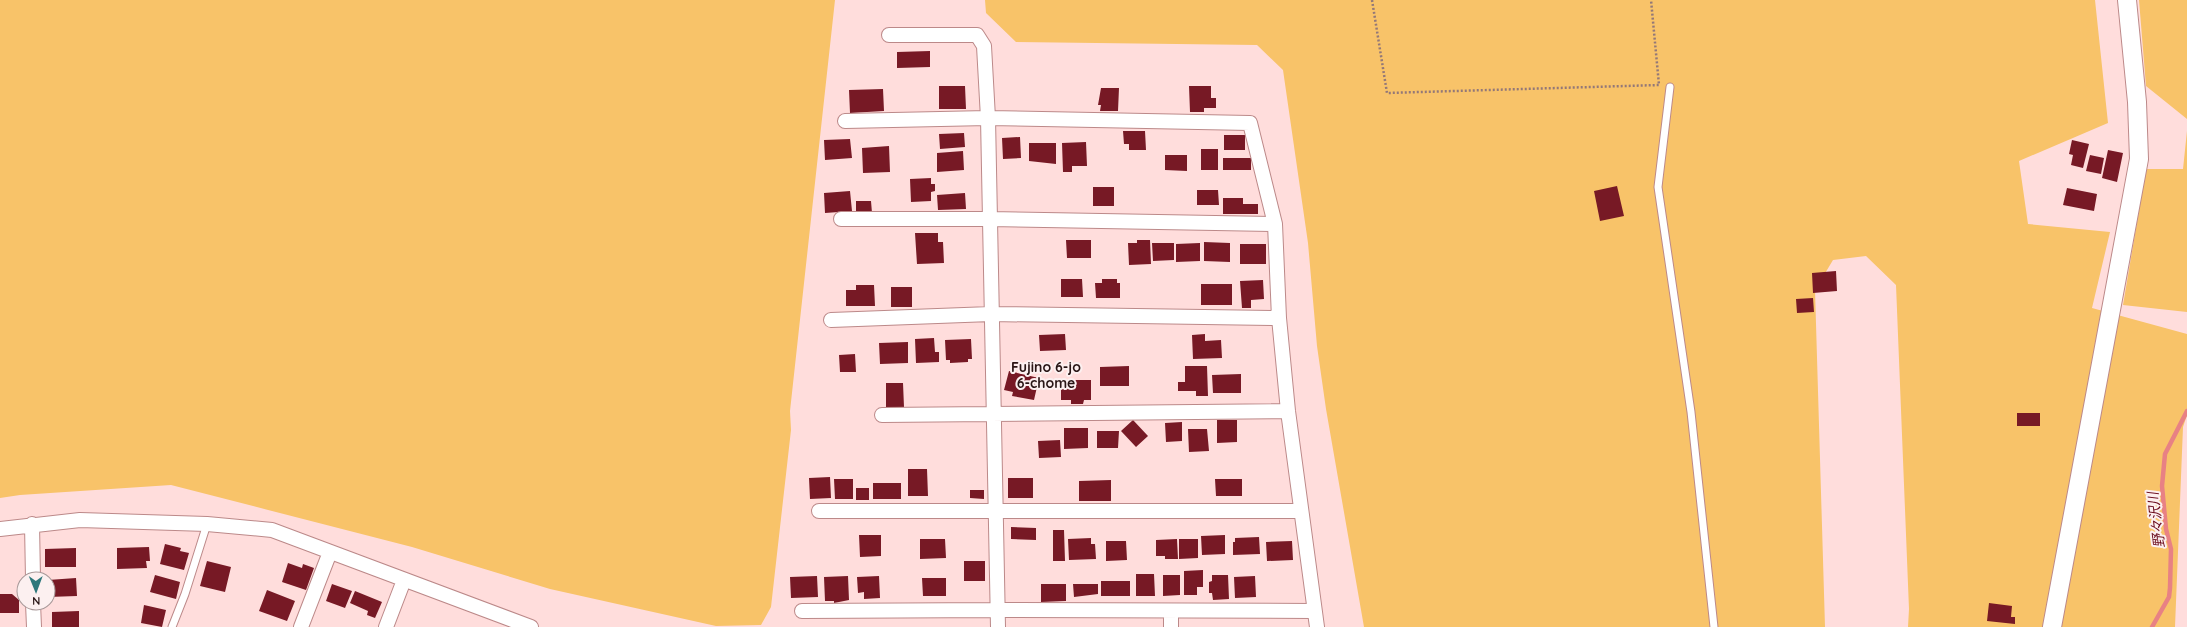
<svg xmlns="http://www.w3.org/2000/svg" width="2187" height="627" font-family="Quicksand,'Noto Sans JP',sans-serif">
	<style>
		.green { fill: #f8c369 }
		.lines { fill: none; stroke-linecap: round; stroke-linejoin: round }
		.stream { stroke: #e88184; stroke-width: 4.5 }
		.building { fill: #771925 }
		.service-casing { stroke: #bc8989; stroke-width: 9 }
		.minor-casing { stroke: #bc8989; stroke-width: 16 }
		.tertiary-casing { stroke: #bc8989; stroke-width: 20 }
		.path { stroke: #937878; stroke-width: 2.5; stroke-dasharray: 2 2; stroke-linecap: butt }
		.service { stroke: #fff; stroke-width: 7 }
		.minor { stroke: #fff; stroke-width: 14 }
		.tertiary { stroke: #fff; stroke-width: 18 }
		.labels { text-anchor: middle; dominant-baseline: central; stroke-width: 4; stroke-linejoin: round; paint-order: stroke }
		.neighbourhood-label { font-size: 14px; font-weight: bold; fill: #291616; stroke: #fcf0f0 }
		.water-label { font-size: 14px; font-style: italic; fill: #6b0c1d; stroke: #fcf0f0 }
	</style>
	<rect width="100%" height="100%" fill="#ffdddc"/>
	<path class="green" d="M 0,0 L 835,0 L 790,411 L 791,430 L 771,607 L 761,625 L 716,626 L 550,589 L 412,547 L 171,485 L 20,495 L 0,498 Z
		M 985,0 L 2095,0 L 2108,123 L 2019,161 L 2028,224 L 2110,232 L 2092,308 L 2187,334 L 2187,415 L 2183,427 L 2175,627 L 1908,627 L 1909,609 L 1896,285 L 1866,256 L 1833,260 L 1815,290 L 1825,627 L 1364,627 L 1326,409 L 1317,346 L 1308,243 L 1283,70 L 1257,45 L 1016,42 L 986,13 Z
		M 2139,0 L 2187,0 L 2187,119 L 2146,86 Z
		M 2187,131 L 2187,312 L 2123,305 L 2146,169 L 2183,169 Z"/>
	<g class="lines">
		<path class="stream" d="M 2152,627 L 2169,597 L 2170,588 L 2171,549 L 2166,529 L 2162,486 L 2165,454 L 2187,411"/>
	</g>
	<path class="building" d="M 930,51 L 930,67 L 897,68 L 897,52 Z
		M 939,86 L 965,86 L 966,109 L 939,109 Z
		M 1189,86 L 1211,86 L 1211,98 L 1216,98 L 1216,108 L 1204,108 L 1204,112 L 1190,112 Z
		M 1101,88 L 1119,88 L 1118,111 L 1100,111 L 1101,105 L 1098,105 Z
		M 883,89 L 884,111 L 850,113 L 849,90 Z
		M 1123,131 L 1145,131 L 1146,150 L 1129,150 L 1129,144 L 1124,144 Z
		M 964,133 L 965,147 L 940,149 L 939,134 Z
		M 1224,135 L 1245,135 L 1245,150 L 1224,150 Z
		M 1020,137 L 1021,158 L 1003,159 L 1002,138 Z
		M 850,139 L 852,158 L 825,160 L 824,140 Z
		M 2072,140 L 2089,144 L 2083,168 L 2071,165 L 2073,155 L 2069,154 Z
		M 1086,142 L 1087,166 L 1072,166 L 1072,172 L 1063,172 L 1062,143 Z
		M 1029,143 L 1056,143 L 1056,164 L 1029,161 Z
		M 889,146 L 890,172 L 863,173 L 862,148 Z
		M 1201,149 L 1218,149 L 1218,170 L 1201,170 Z
		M 2108,150 L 2123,153 L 2117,182 L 2102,178 Z
		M 963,151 L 964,170 L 937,172 L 937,153 Z
		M 1165,155 L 1187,155 L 1187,171 L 1165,170 Z
		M 2090,155 L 2104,158 L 2101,174 L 2086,171 Z
		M 1223,158 L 1251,158 L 1251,170 L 1223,170 Z
		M 931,178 L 931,184 L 935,184 L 935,191 L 931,192 L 931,201 L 911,202 L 910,179 Z
		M 1617,186 L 1624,216 L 1600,221 L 1594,191 Z
		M 1093,187 L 1114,187 L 1114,206 L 1093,206 Z
		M 2067,188 L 2097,194 L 2094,211 L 2063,205 Z
		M 1197,190 L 1218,190 L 1219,205 L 1197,205 Z
		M 850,191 L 852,211 L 825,213 L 824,193 Z
		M 965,193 L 966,209 L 938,210 L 937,195 Z
		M 1223,198 L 1243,198 L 1243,204 L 1258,204 L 1258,214 L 1223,214 Z
		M 856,201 L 871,201 L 872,213 L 856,214 Z
		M 915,233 L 938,233 L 938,242 L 943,242 L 944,263 L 917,264 Z
		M 1066,240 L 1091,240 L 1091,258 L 1067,258 Z
		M 1137,240 L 1150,240 L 1151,264 L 1129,265 L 1128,243 L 1137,243 Z
		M 1204,242 L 1230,243 L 1230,262 L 1204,261 Z
		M 1152,243 L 1174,243 L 1174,260 L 1153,261 Z
		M 1200,243 L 1200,261 L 1176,262 L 1176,244 Z
		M 1240,244 L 1266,244 L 1266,264 L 1240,264 Z
		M 1836,271 L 1837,291 L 1813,293 L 1812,273 Z
		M 1061,279 L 1082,279 L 1083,297 L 1061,297 Z
		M 1102,279 L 1117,279 L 1117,283 L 1120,283 L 1120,298 L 1096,298 L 1095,283 L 1102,283 Z
		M 1263,280 L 1264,299 L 1251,300 L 1251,308 L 1242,308 L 1240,281 Z
		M 1201,284 L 1232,284 L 1232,305 L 1201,305 Z
		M 856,285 L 874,285 L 875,306 L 846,306 L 846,290 L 856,290 Z
		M 891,287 L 912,287 L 912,307 L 891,307 Z
		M 1813,298 L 1814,312 L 1797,313 L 1796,299 Z
		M 1065,334 L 1066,350 L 1040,351 L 1039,335 Z
		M 1205,334 L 1205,341 L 1221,340 L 1222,358 L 1193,359 L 1192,335 Z
		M 934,338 L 935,352 L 939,352 L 939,362 L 916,363 L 915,339 Z
		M 971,339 L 972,359 L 968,359 L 968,362 L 950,363 L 950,360 L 946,360 L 945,340 Z
		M 908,342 L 908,363 L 880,364 L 879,343 Z
		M 855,354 L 856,372 L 840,372 L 839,355 Z
		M 1129,366 L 1129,386 L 1100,386 L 1100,367 Z
		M 1185,366 L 1207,366 L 1208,396 L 1196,396 L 1196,391 L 1178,391 L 1178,382 L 1185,382 Z
		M 1009,371 L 1039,378 L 1034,400 L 1012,396 L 1013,392 L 1004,390 Z
		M 1241,374 L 1241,393 L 1213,393 L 1212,375 Z
		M 1061,380 L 1091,380 L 1091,400 L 1084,400 L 1083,404 L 1071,404 L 1071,400 L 1061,400 Z
		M 886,383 L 903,383 L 904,407 L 886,408 Z
		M 2017,413 L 2040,413 L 2040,426 L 2017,426 Z
		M 1133,420 L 1148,436 L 1136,447 L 1121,431 Z
		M 1217,420 L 1237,420 L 1237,442 L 1217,443 Z
		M 1182,422 L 1182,441 L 1166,442 L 1165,423 Z
		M 1064,428 L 1088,428 L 1088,448 L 1064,449 Z
		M 1188,429 L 1207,429 L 1209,451 L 1189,452 Z
		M 1097,431 L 1119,431 L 1118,448 L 1097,448 Z
		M 1060,440 L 1061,457 L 1039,458 L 1038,441 Z
		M 908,469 L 927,469 L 928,496 L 908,496 Z
		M 830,477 L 831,498 L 810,499 L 809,478 Z
		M 1008,478 L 1033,478 L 1033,498 L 1008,498 Z
		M 834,479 L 853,479 L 853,499 L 835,499 Z
		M 1215,479 L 1242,479 L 1242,496 L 1216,496 Z
		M 1111,480 L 1111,501 L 1079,501 L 1079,481 Z
		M 873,483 L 901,483 L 901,499 L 873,499 Z
		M 856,488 L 869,488 L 869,500 L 856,500 Z
		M 970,490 L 984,490 L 984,499 L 970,498 Z
		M 1011,527 L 1036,528 L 1036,540 L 1011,539 Z
		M 1053,530 L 1064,530 L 1065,561 L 1053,561 Z
		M 859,535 L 881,535 L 881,556 L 860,557 Z
		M 1225,535 L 1225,554 L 1202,555 L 1201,536 Z
		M 1259,537 L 1260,554 L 1233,555 L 1233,542 L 1235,542 L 1235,538 Z
		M 1091,538 L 1091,544 L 1095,544 L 1096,559 L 1069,560 L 1068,539 Z
		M 920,539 L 945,539 L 946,558 L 920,559 Z
		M 1177,539 L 1178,559 L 1165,559 L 1165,556 L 1156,556 L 1156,540 Z
		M 1179,539 L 1198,539 L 1198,558 L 1179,559 Z
		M 1106,541 L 1126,541 L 1127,560 L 1106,561 Z
		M 1292,541 L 1293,560 L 1267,561 L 1266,542 Z
		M 165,544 L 181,548 L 180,551 L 189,553 L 184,570 L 160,564 Z
		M 149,547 L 150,561 L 146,561 L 147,568 L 117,569 L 117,548 Z
		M 76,548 L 76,567 L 45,567 L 45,549 Z
		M 207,561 L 231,567 L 225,592 L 200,586 Z
		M 964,561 L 985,561 L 985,581 L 964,581 Z
		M 288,563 L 302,568 L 303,564 L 314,568 L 306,590 L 282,582 Z
		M 1203,570 L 1203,587 L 1197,587 L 1197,595 L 1184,595 L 1184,571 Z
		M 1136,574 L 1154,574 L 1155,596 L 1136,596 Z
		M 155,575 L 180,582 L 176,599 L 150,592 Z
		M 1163,575 L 1180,575 L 1180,595 L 1163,596 Z
		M 1212,575 L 1228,575 L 1229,599 L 1213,600 L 1212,593 L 1209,593 L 1209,582 L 1212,581 Z
		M 817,576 L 818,597 L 791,598 L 790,577 Z
		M 848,576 L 849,600 L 834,603 L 834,601 L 825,601 L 824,577 Z
		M 879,576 L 880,598 L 864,599 L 864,592 L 858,593 L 857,577 Z
		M 1255,576 L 1256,597 L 1235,598 L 1234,577 Z
		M 76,578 L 77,596 L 48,597 L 48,580 Z
		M 922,578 L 946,578 L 946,596 L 923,596 Z
		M 1101,581 L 1130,581 L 1130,596 L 1101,596 Z
		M 332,584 L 352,591 L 345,608 L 326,601 Z
		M 1041,584 L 1066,584 L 1066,601 L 1041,602 Z
		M 1073,584 L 1098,584 L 1098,594 L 1074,597 Z
		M 267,590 L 295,601 L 287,621 L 259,611 Z
		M 355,591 L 382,602 L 375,618 L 367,615 L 368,611 L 350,603 Z
		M 0,594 L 12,594 L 19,600 L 19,613 L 0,613 Z
		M 1989,603 L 2012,606 L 2011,617 L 2015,617 L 2015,624 L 1987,621 Z
		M 144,605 L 166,610 L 162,627 L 141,623 Z
		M 79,611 L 79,627 L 52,627 L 52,612 Z"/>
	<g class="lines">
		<g class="service-casing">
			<path id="service" d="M 1670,87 L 1658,187 L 1691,412 L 1714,627
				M 172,627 L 185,594 L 207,524"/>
		</g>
		<g class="minor-casing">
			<path id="minor" d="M 845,121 L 988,118 L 984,46 L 977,35 L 889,35
				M 841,219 L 989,219 L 1275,224
				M 831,320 L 991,314 L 1279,318
				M 882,415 L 1288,411
				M 819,511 L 1301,511
				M 32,524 L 33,579
				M 0,529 L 80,520 L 207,524 L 272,530 L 531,627
				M 33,603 L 34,627
				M 802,611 L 998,610 L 1314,611
				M 1171,611 L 1171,627
				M 301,627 L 330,552
				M 386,627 L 404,580
				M 998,627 L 988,118 L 1250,123 L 1275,224 L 1279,318 L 1288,411 L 1317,627"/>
		</g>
		<g class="tertiary-casing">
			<path id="tertiary" d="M 2052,627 L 2139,159 L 2137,102 L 2127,0"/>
		</g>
		<path class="path" d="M 1372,0 L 1387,93 L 1659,85 L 1651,0"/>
		<use href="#service" class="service"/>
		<use href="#minor" class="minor"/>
		<use href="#tertiary" class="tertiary"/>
	</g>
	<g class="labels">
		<g class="neighbourhood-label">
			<text x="1046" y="367">Fujino 6-jo<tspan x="1046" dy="16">6-chome</tspan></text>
		</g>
		<g class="water-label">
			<text transform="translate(2156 520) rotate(-97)">野々沢川</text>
		</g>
	</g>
	<g transform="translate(36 591) rotate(179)"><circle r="19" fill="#fcf0f0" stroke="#a89999"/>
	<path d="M0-3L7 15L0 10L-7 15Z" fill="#2e787b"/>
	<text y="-6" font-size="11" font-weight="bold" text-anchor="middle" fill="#291616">N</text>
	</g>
</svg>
